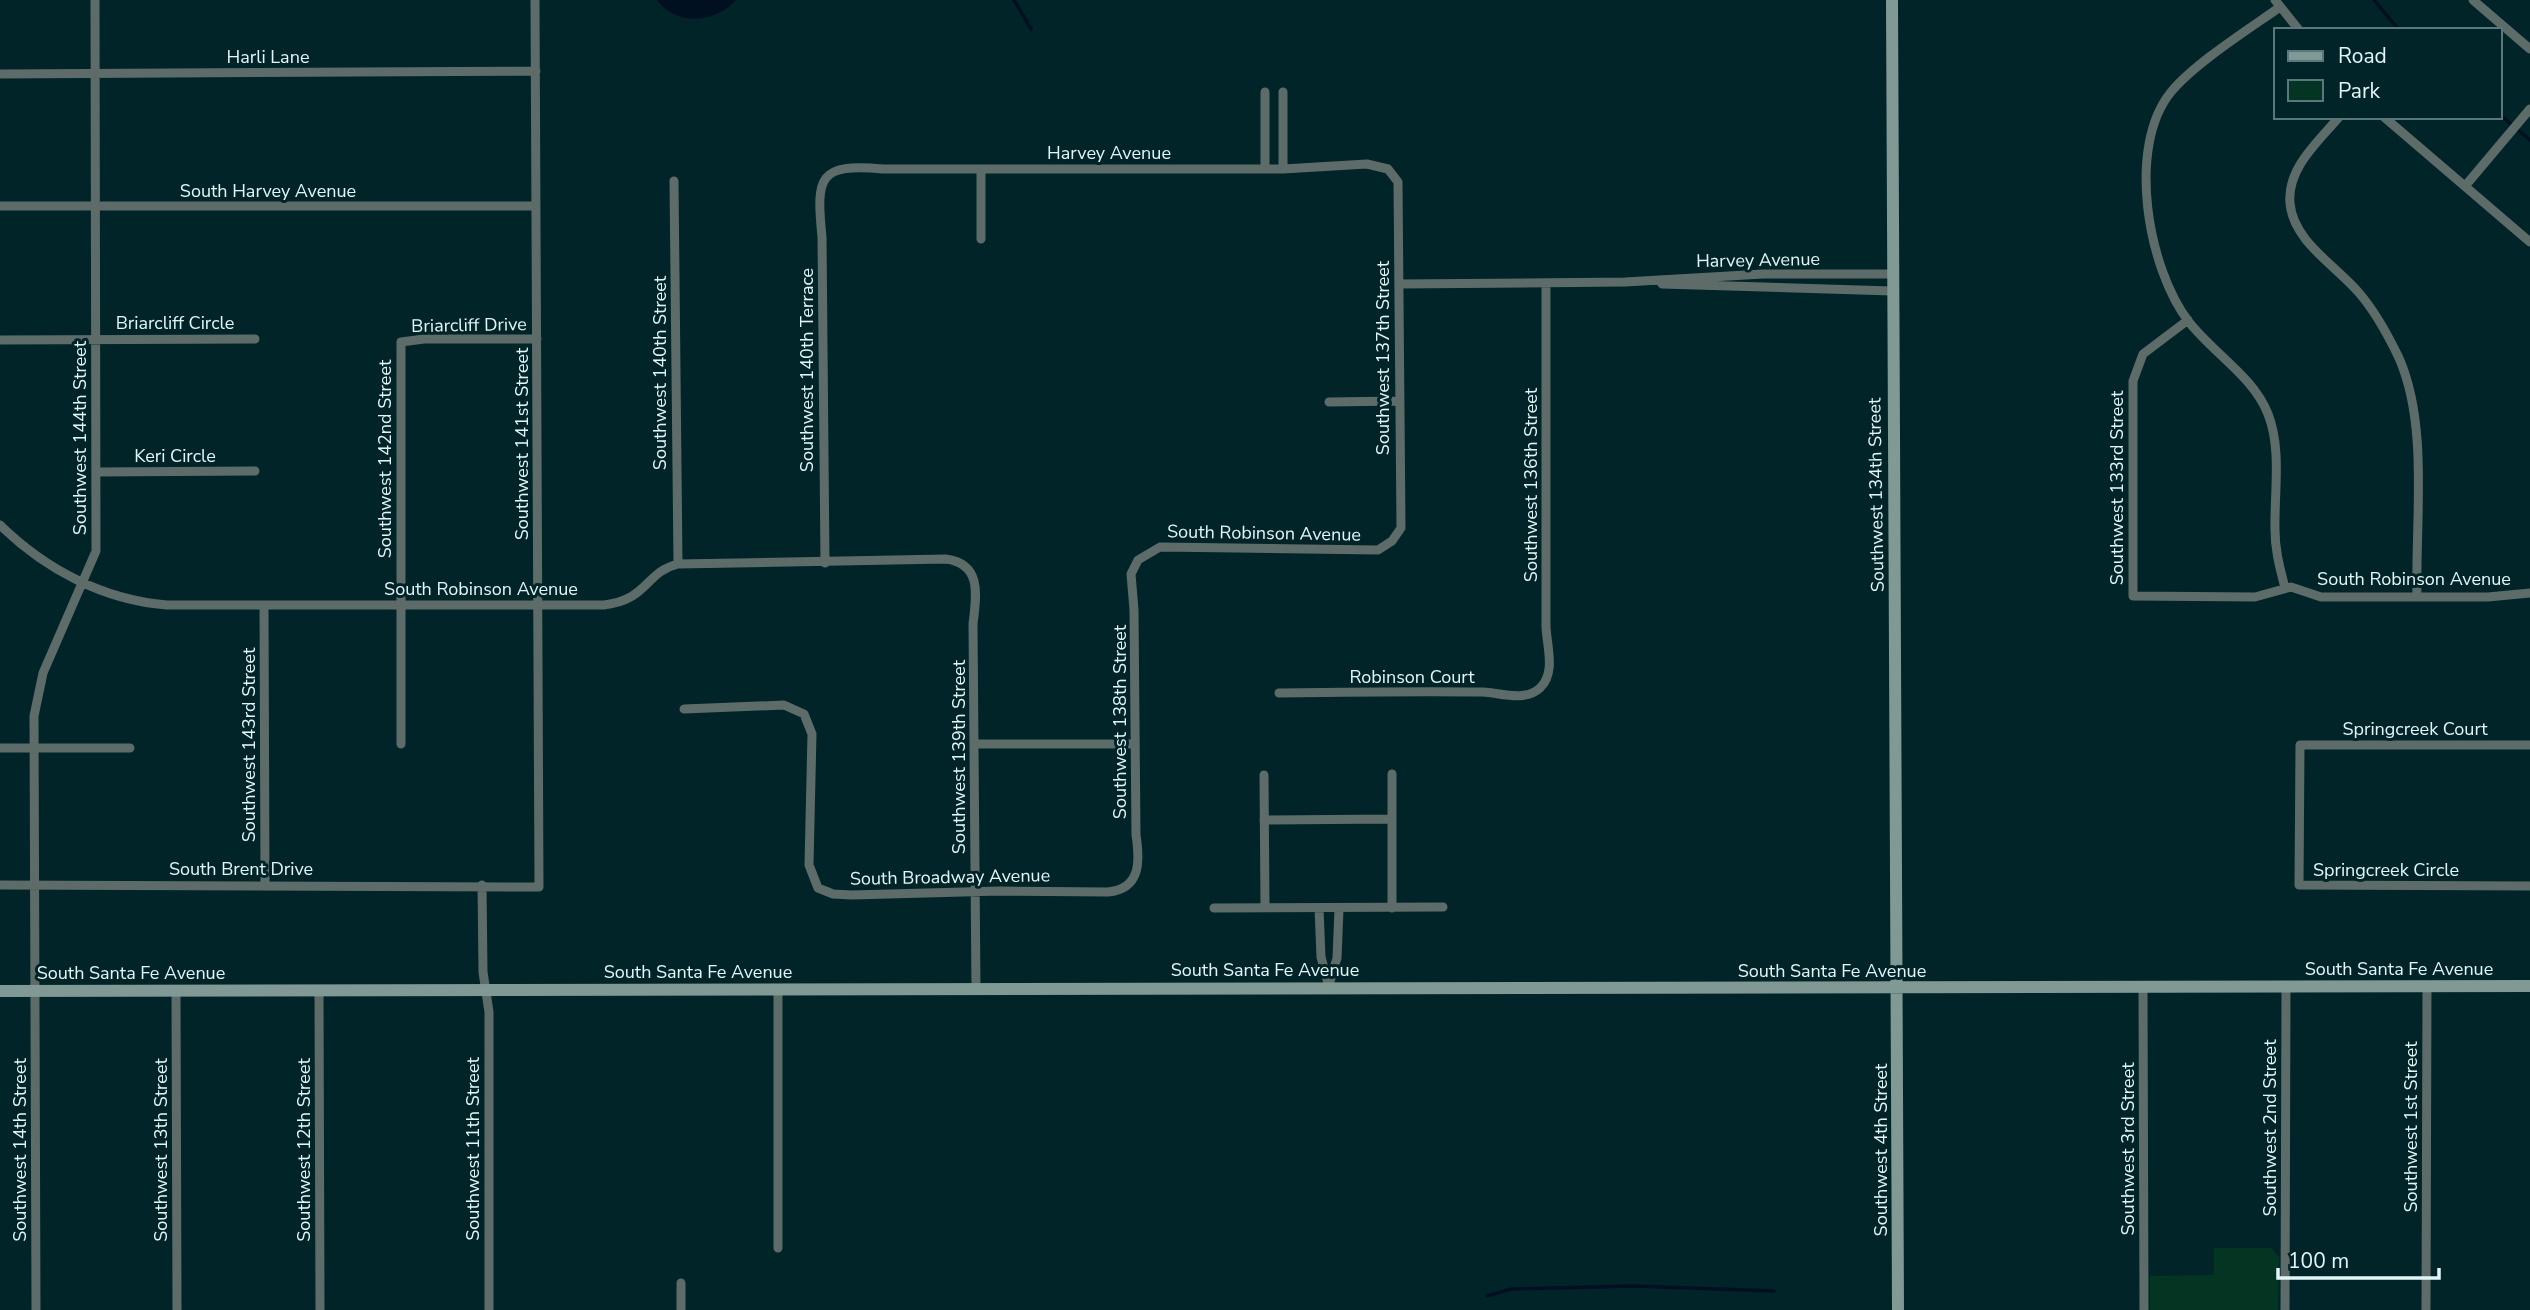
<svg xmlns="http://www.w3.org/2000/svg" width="2530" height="1310" font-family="'Nunito Sans',sans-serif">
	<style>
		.green { fill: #043523 }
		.water { fill: #001020 }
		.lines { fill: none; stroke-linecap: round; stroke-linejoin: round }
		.stream { stroke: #001020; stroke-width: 3.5 }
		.street { stroke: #5d6c69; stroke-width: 9 }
		.secondary { stroke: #809995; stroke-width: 12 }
		.labels { text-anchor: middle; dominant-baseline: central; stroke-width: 6; stroke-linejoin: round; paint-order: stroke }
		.street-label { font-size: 18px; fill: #e2f6f8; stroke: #002428 }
	</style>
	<rect width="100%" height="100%" fill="#002428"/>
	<path class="green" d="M 2214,1248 L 2271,1248 L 2279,1257 L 2278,1310 L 2150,1310 L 2150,1276 L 2214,1275 Z"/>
	<path class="water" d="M 657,0 L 736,0 C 716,23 676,27 657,0 Z"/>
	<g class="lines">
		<path class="stream" d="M 1014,0 L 1031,29
			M 2374,0 L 2399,30
			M 2500,115 L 2530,140
			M 1487,1296 L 1511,1289 L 1633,1286 L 1774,1291"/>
		<path class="street" d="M 2275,0 L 2299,30
			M 2473,0 L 2530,49
			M 2280,7 C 2249,29 2195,63 2171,92 C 2126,147 2148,269 2189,322 C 2214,354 2253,376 2268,414 C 2282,449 2274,494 2275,530 C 2275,551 2280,568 2285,588
			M 0,74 L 536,71
			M 1265,92 L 1265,168
			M 1283,92 L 1283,169
			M 2339,117 C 2318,142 2287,168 2290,203 C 2293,242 2337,266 2360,294 C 2376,313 2388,335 2399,358 C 2429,426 2415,522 2417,596
			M 2384,117 L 2530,242
			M 981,169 L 981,239
			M 674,181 L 678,564
			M 2466,185 L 2530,109
			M 0,206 L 536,206
			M 1399,284 L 1625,282 L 1763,274 L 1892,274
			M 1662,284 L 1892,291
			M 2188,320 L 2143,354 L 2133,381 L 2133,596 L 2255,597 L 2291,587 L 2321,597 L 2488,597 L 2530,593
			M 0,340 L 255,339
			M 1329,402 L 1400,401
			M 96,472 L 255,471
			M 0,525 C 45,569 103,600 167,605 L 604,605 C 648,600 645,572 678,564 L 946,559 C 983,564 976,597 973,624 L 976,990
			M 264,605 L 265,885
			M 1279,693 C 1347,692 1415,691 1483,692 C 1501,693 1525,702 1540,688 C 1556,673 1547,647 1546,627 L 1546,283
			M 684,709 L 784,705 L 804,714 L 812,734 L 809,865 L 818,888 L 833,894 L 852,895 L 1000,891 L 1108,892 C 1141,889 1140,861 1136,835 L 1134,610 L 1131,574 L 1138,560 L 1160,547 L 1378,550 L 1392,541 L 1401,528 L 1398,182 L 1388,169 L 1367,164 L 1283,169 L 883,169 C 818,163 816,177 822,237 L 825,563
			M 401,744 L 401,342 L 424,339 L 537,339
			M 975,744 L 1135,744
			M 2530,745 L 2300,745 L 2299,885 L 2530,886
			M 0,748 L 130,748
			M 1392,774 L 1392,908
			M 1264,775 L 1265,908
			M 1264,820 L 1392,819
			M 0,885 L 539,887 L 535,0
			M 482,885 L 483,972 L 489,1012 L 489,1310
			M 1214,908 L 1443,907
			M 1319,908 L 1321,957 L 1329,987
			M 1329,985 L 1337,958 L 1339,909
			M 2143,987 L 2144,1310
			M 176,990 L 177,1310
			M 319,990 L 320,1310
			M 778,990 L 778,1248
			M 681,1283 L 681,1310
			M 36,1310 L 34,716 L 43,673 L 96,551 L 95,0
			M 2285,1310 L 2286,987
			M 2426,1310 L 2427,987"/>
		<path class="secondary" d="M 1892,0 L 1898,1310
			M 0,991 L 2530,986"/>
	</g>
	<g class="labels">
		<g class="street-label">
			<text x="268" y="57">Harli Lane</text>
			<text x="1109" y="153">Harvey Avenue</text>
			<text x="268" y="191">South Harvey Avenue</text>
			<text transform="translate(1758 260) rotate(-1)">Harvey Avenue</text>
			<text x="175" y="323">Briarcliff Circle</text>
			<text transform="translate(469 325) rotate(-1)">Briarcliff Drive</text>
			<text transform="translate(1383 358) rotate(-90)">Southwest 137th Street</text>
			<text transform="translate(807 370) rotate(-90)">Southwest 140th Terrace</text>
			<text transform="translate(660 373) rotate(-90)">Southwest 140th Street</text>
			<text transform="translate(80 438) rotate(-90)">Southwest 144th Street</text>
			<text transform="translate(522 444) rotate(-90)">Southwest 141st Street</text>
			<text x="175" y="456">Keri Circle</text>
			<text transform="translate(385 459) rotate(-90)">Southwest 142nd Street</text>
			<text transform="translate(1531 485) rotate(-90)">Southwest 136th Street</text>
			<text transform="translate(2117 488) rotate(-90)">Southwest 133rd Street</text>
			<text transform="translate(1876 495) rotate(-91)">Southwest 134th Street</text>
			<text transform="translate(1264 533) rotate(1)">South Robinson Avenue</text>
			<text x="2414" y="579">South Robinson Avenue</text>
			<text x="481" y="589">South Robinson Avenue</text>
			<text x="1412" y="677">Robinson Court</text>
			<text transform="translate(1120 722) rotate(-90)">Southwest 138th Street</text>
			<text x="2415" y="729">Springcreek Court</text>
			<text transform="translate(249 745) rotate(-90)">Southwest 143rd Street</text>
			<text transform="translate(959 757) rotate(-90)">Southwest 139th Street</text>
			<text x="241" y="869">South Brent Drive</text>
			<text x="2386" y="870">Springcreek Circle</text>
			<text transform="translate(950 877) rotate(-1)">South Broadway Avenue</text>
			<text x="2399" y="969">South Santa Fe Avenue</text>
			<text x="1265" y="970">South Santa Fe Avenue</text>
			<text x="1832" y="971">South Santa Fe Avenue</text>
			<text x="698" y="972">South Santa Fe Avenue</text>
			<text x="131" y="973">South Santa Fe Avenue</text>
			<text transform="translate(2411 1127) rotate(-90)">Southwest 1st Street</text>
			<text transform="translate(2270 1128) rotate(-90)">Southwest 2nd Street</text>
			<text transform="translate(473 1149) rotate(-90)">Southwest 11th Street</text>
			<text transform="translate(2128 1149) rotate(-90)">Southwest 3rd Street</text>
			<text transform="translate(20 1150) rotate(-90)">Southwest 14th Street</text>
			<text transform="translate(161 1150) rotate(-90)">Southwest 13th Street</text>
			<text transform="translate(304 1150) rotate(-90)">Southwest 12th Street</text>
			<text transform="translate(1881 1150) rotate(-90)">Southwest 4th Street</text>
		</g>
	</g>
	<rect x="2274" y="28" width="228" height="91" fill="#002428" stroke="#5a787b" stroke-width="2"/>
	<rect x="2288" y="51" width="35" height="10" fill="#809995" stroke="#5a787b" stroke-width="2"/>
	<text x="2338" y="63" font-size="21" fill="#e2f6f8">Road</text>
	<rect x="2288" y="80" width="35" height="21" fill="#043523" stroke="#5a787b" stroke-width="2"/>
	<text x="2338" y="98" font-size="21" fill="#e2f6f8">Park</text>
	<path d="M2278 1268v10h161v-10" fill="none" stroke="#e2f6f8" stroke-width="3.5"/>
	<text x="2288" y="1268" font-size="21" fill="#e2f6f8" stroke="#002428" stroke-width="5" paint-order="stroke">100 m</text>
</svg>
